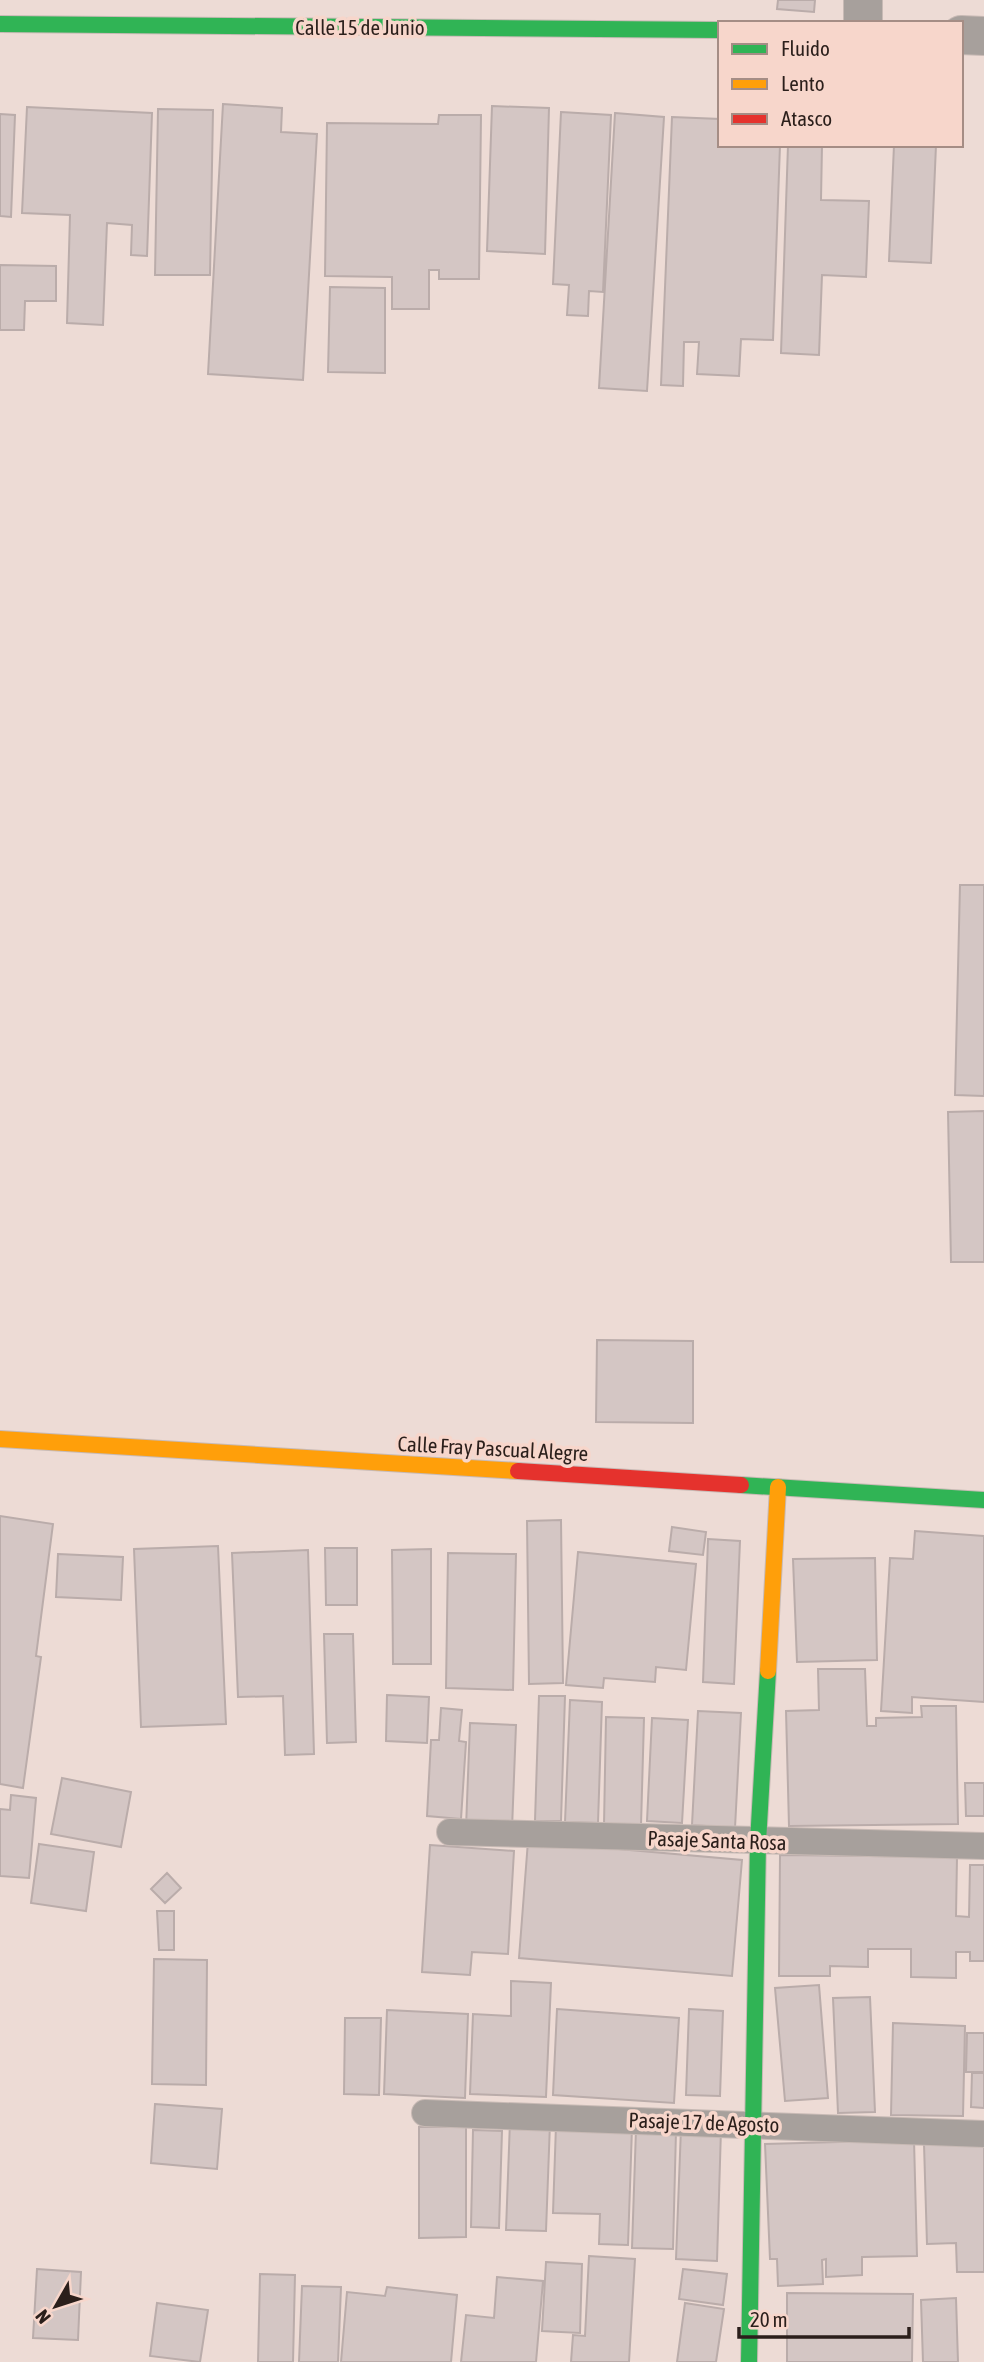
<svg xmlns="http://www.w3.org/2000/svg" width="984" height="2362" viewBox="0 0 984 2362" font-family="'Asap Condensed',sans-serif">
<rect width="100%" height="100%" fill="#eddbd5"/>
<!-- building -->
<path fill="#d4c6c4" stroke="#baacaa" stroke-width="2" d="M778,0H815L814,12L777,9Z
M223,104L282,108L281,132L317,134L303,380L208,374Z
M492,106L549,108L545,254L487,251Z
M27,107L152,113L147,256L131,255L132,225L107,223L103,325L67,323L70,215L22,213Z
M158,109L213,110L210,275H155Z
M561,112L611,115L603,292L589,291L588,316L567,315L569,285L553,284Z
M615,113L664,117L647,391L599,388Z
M0,114L15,115L11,217L0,216Z
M439,115H481L479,279H439V270H429V309H392V277L325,276L327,123L438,124Z
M672,117L720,119V145H780L773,340L741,339L739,376L697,374L699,342H684L683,386L661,385Z
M788,145H822L821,200L869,201L866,277L822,275L819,355L781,353Z
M894,145H936L931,263L889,261Z
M0,265L56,266V301H25L24,330H0Z
M330,287L385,288V373L328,372Z
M960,885H984V1096L955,1095Z
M984,1111V1262H951L948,1112Z
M597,1340L693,1341V1423L596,1422Z
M0,1516L53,1524L36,1656L41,1657L23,1788L0,1784Z
M561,1520L563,1683L529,1684L527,1521Z
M672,1527L706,1532L703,1555L669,1551Z
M915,1531L984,1536V1702L912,1697V1713L881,1711L890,1558L913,1559Z
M708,1539L740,1541L734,1684L703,1682Z
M218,1546L226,1724L141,1727L134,1549Z
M325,1548H357V1605H326Z
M431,1549V1664H393L392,1550Z
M308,1550L314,1754L285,1755L283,1696L238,1697L232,1553Z
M578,1552L696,1564L686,1670L656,1667L655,1682L604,1678L603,1688L566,1685Z
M448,1553L516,1554L513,1690L446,1688Z
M58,1554L123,1557L121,1600L56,1597Z
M875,1558L877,1660L797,1662L793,1559Z
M324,1634H353L356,1742L327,1743Z
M818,1669H865L867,1726H876V1718L922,1717L921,1706H956L958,1824L789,1826L786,1711L819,1710Z
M387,1695L429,1697L427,1743L386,1741Z
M539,1696H565L561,1821H535Z
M570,1700L602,1702L598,1823L565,1822Z
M441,1708L462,1710L459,1741L466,1742L461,1819L427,1816L431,1740H439Z
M698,1711L741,1713L735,1828L692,1825Z
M606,1717L644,1718L641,1826L604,1825Z
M652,1718L688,1720L682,1823L647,1821Z
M470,1723L516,1725L512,1829L466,1828Z
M62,1778L131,1792L121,1847L51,1834Z
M965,1783H984V1816H966Z
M11,1795L36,1798L29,1878L0,1876V1809L10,1810Z
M528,1841L742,1860L732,1976L519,1958Z
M39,1844L94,1852L86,1911L31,1903Z
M430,1845L514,1851L508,1954L472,1952L470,1975L422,1972Z
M780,1855L957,1857L956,1916L969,1917L970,1865H984V1961H970V1952H956V1978L911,1977V1949H868V1967L830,1966V1976H779Z
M167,1873L181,1888L165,1903L151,1889Z
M157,1911H174V1950H159Z
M154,1959L207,1960L206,2085L152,2084Z
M511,1981L551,1983L546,2097L470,2094L473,2014L511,2016Z
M819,1985L828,2098L785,2101L775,1988Z
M870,1997L875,2112L838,2113L833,1998Z
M557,2009L679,2018L674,2103L553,2095Z
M689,2009L723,2011L720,2096L686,2095Z
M387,2010L468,2014L465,2098L384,2094Z
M345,2018H381L379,2095L344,2094Z
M893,2023L965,2026L963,2116L891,2115Z
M967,2033H984V2072H966Z
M972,2073H984V2108L971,2107Z
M155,2104L222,2109L217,2169L151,2163Z
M510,2121L550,2123L546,2231L506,2230Z
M556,2125L632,2128L628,2245L599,2244L600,2214L553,2213Z
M419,2127H466V2237L419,2238Z
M681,2128L721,2129L717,2261L676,2259Z
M636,2129L676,2131L673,2249L632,2248Z
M473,2130L502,2131L499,2228L471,2227Z
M914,2140L917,2256L862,2257V2275L826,2277V2259L822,2260L823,2284L778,2286L777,2259H770L765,2144Z
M984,2143V2272H957L956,2243L927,2244L924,2144Z
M589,2256L635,2259L629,2362H571L573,2335L585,2336Z
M546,2262L582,2264L580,2333L542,2331Z
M37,2269L81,2272L78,2340L33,2338Z
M683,2269L727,2274L723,2305L679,2299Z
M260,2274L295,2275L293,2362H258Z
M497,2277L543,2281L536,2362H461L466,2315L494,2318Z
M302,2286L341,2287L338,2362H299Z
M387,2287L457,2295L451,2362H341L347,2292L385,2296Z
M787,2293L913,2294L912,2362H787Z
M956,2298L958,2362H923L921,2300Z
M157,2303L208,2310L200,2362L150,2356Z
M685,2303L724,2309L716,2362H677Z"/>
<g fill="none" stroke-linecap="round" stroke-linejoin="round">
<defs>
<path id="lane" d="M450,1832L984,1846
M425,2113L984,2134"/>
<path id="street" d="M863,0V23
M961,35L984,36"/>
<path id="fast" d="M0,24L720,30
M741,1485L984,1500
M749,2362L758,1842L768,1671"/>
<path id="slow" d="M0,1439L518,1471
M768,1671L778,1487"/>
<path id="jam" d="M518,1471L741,1485"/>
</defs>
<!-- lane casing -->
<use href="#lane" stroke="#c8bab5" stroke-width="28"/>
<!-- street casing -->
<use href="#street" stroke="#c8bab5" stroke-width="40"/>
<!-- fast casing -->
<use href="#fast" stroke="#c8bab5" stroke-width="18"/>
<!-- slow casing -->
<use href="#slow" stroke="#c8bab5" stroke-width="18"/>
<!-- jam casing -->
<use href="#jam" stroke="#c8bab5" stroke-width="18"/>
<!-- lane -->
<use href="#lane" stroke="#a7a09c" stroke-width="26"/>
<!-- street -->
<use href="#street" stroke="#a7a09c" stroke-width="38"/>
<!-- fast -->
<use href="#fast" stroke="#30b455" stroke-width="16"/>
<!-- slow -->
<use href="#slow" stroke="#ff9f0a" stroke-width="16"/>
<!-- jam -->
<use href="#jam" stroke="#e5322d" stroke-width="16"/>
</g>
<g text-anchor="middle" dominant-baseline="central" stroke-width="7" stroke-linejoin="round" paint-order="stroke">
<!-- street labels -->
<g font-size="21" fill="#2b1f1b" stroke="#f7d6cb">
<text x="360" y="27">Calle 15 de Junio</text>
<text transform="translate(493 1448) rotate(3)">Calle Fray Pascual Alegre</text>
<text transform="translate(717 1840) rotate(2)">Pasaje Santa Rosa</text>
<text transform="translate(704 2122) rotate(2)">Pasaje 17 de Agosto</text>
</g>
</g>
<!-- legend -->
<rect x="718" y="21" width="245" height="126" fill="#f7d6cb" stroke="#a58d85" stroke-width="2"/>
<rect x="732" y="44" width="35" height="10" fill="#30b455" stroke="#a58d85" stroke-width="2"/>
<text x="781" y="56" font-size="21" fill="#2b1f1b">Fluido</text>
<rect x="732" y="79" width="35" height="10" fill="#ff9f0a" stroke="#a58d85" stroke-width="2"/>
<text x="781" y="91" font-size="21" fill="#2b1f1b">Lento</text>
<rect x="732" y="114" width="35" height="10" fill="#e5322d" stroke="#a58d85" stroke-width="2"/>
<text x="781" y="126" font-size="21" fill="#2b1f1b">Atasco</text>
<!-- north arrow -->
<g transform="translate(56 2306) rotate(231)" stroke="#f7d6cb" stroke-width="5" paint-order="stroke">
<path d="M0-5L12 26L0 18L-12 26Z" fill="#2b1f1b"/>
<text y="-10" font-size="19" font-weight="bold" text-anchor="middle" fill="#2b1f1b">N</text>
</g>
<!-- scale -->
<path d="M739 2327v10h170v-10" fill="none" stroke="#2b1f1b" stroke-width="3.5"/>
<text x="750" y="2327" font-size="21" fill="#2b1f1b" stroke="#f7d6cb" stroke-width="5" paint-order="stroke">20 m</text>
</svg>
